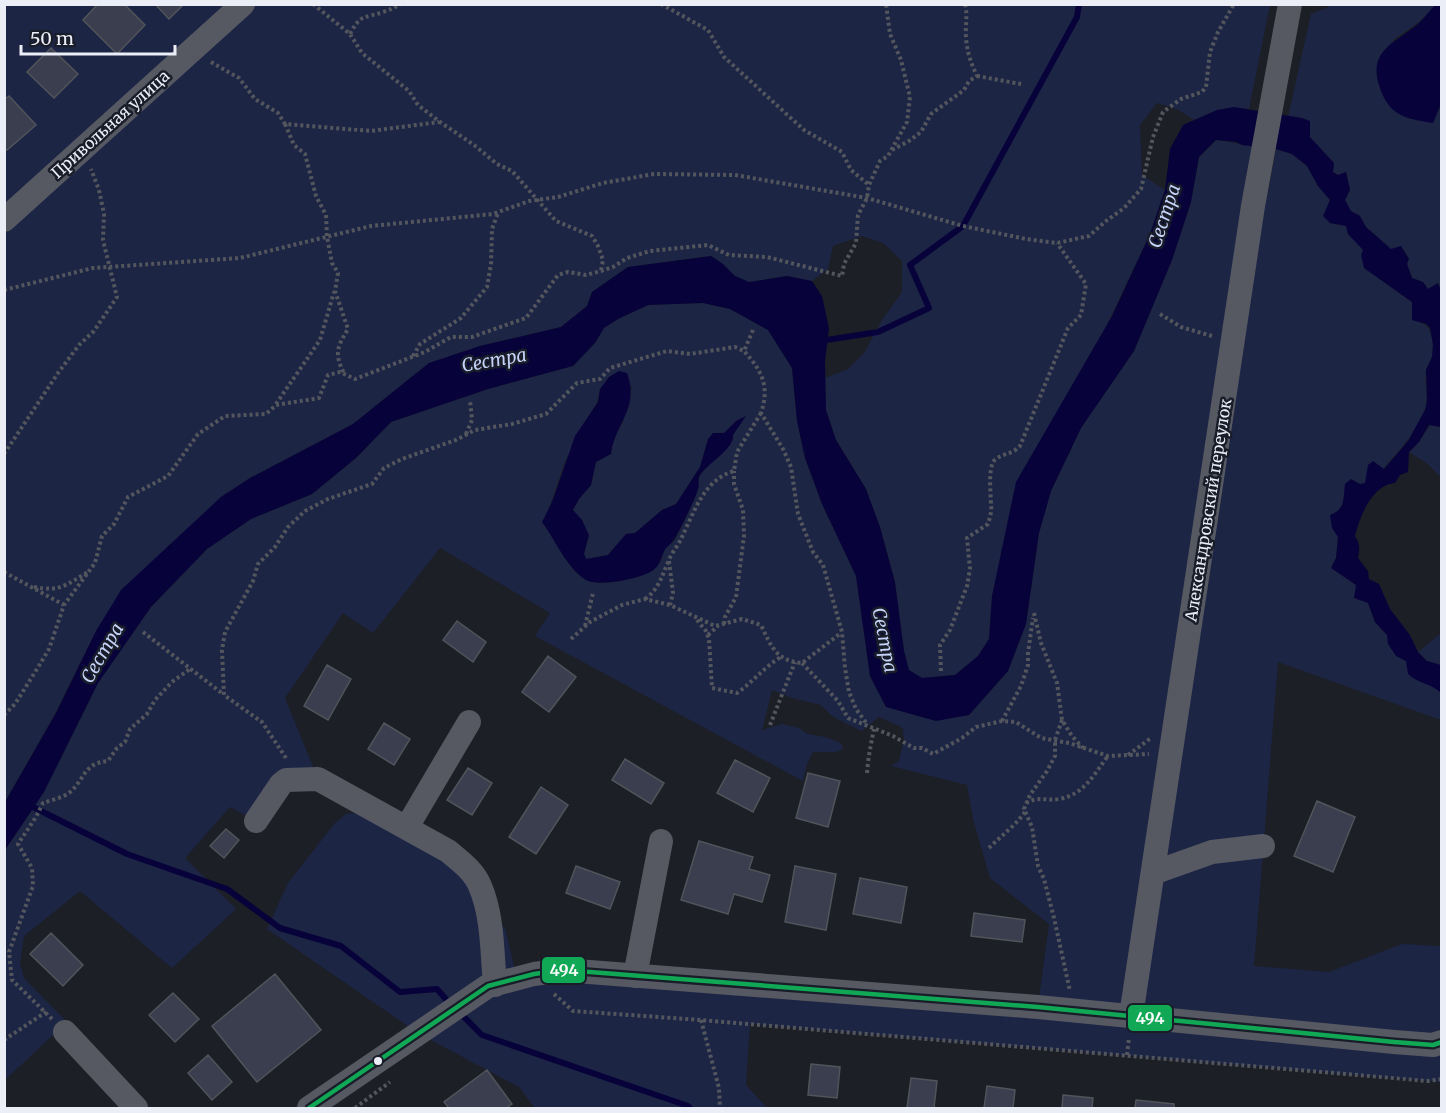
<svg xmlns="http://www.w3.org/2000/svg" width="1446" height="1113" viewBox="0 0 1446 1113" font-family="Merriweather,serif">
<rect width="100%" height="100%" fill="#1c1f26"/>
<!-- green -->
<path fill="#1d2545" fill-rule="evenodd" d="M5,5H1270L1249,109C1226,106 1215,111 1194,120L1177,109L1157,103L1140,125L1142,175L1165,190L1150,234L1004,543L992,596L989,639L978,656L955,675L922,678L909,671L904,651L895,582L880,527L866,489L836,440L826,410L825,378L848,369L864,353L882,320L902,292V261L883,243L862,236L833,246L828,269L812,281L787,276L749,282L735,276L723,264L711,256L628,267L592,292L587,306L561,327L480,346L429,363L353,424L250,478L221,497L96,631L56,712L5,802Z
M1328,5H1436L1419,22L1393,40L1433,123L1441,104V308L1438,283L1428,289L1423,282L1412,278L1407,264L1409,258L1401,246L1391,249L1366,227L1360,216L1351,211L1345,200L1350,190L1346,172L1338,175L1333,172L1334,163L1288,117L1311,14L1328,7Z
M1216,140C1229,141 1240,145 1253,146L1142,1012L1257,208L1266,203L1276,149L1292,154L1307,166L1318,186L1330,200L1326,211L1330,223L1346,226L1348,234L1364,250V268L1412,302L1413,313L1421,323C1433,325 1435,349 1431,359C1430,363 1427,367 1426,371C1424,386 1430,399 1424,413C1414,435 1399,451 1383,469L1379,467L1365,483L1344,493L1345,502L1332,528L1338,537L1336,558L1331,567L1356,585L1368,603L1375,622L1387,635L1396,656L1406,661L1427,684L1435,686L1441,693V720L1278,662L1254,966L1329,972L1402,944L1441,946V1082L750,1024L746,1085L767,1108H535L519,1087L418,1033L267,929L288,883L335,823L346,814L378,811L448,851L487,912L505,928L517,979L1038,1007L1049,924L990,878L973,819L967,785L891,766L899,761L904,741L903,728L879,717L862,731L833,717L821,705L792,698L772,690L762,730L782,724L799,728L808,734L825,737L841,743L843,749L836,752H813L806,767L803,781L535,636L550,613L440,548L373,633L343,613L285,698L318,779L286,780L256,821L230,807L185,858L236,909L172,968L80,891L24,936L20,963L24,978L67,1022L5,1080V850L44,792L98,683L151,607L207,549L251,519L312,494L356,458L391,422L488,389L573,366L595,343L604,328L618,319L648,305L703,303L730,309L768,330L792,368L797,421L805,458L822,504L856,576L870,676L886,707L969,715L1008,671L1026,624L1039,533L1051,491L1081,428L1134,351L1172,260L1191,202L1199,157ZM632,386L623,422L612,441L611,454L596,462L591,485L579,499L573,510L589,535L584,554L586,559L608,555L626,534L635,533L662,510L676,504L700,467L709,439L713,433H724L736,421L744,417L733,435C735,448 706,463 700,476C697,480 699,485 698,489C696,496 679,534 675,540C672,543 667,546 665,549C662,553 663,559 660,562C648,576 603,589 587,580C567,570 555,539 543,522C552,503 557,484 564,465C574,440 597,415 600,389Z
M1430,425L1441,427V478L1428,464L1409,452L1419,442Z
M1441,633V665L1427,661L1418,652Z"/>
<!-- water -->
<path fill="#07033a" d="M1436,4L1441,5V104L1433,123C1408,119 1391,117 1381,91C1365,50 1395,44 1420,22C1425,17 1430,10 1436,4Z
M1234,107L1302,118L1310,121V137L1334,163L1333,172L1338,175L1346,172L1350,190L1345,200L1351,211L1360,216L1366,227L1391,249L1401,246L1409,259L1407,264L1412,278L1423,282L1428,289L1438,283L1440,288L1441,427L1429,425L1419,442L1409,452L1408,472L1400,475L1395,483C1372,485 1360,516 1355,536C1360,543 1360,549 1358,558L1368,571L1369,579L1379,584L1390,609L1410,635L1418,652L1427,661L1441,665V693C1431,683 1418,684 1408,674L1406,661L1396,656L1388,644L1387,635L1375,622L1368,603L1354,598L1356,585L1331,568L1336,558L1338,537L1332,528L1330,515C1346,509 1343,499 1345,484L1351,479L1360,484L1365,483L1368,465L1373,461L1384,469L1408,441L1425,410L1427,400L1426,370L1432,357L1433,345L1430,328L1426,324L1412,320V302L1364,268L1361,255L1363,250L1348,234L1346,226L1330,223L1323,216L1330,200L1318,186L1307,166L1292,154L1276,149L1242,145L1236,142L1216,140L1199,157L1191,202L1172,260L1134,351L1081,428L1051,491L1039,533L1026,624L1008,671L969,715L936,721L886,707L870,676L856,576L822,504L805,458L797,421L792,368L768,330L730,309L703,303L648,305L618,319L604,328L595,343L573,366L488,389L391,422L356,458L312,494L251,519L207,549L151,607L98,683L44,792L5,850V802L56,713L96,631L121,590L221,497L250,478L353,424L429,363L480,346L561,327L587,306L592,292L628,267L711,256L723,264L735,276L749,282L787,276L812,281L822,296L829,328L825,362L826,410L836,440L866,489L880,527L895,582L904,651L909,670L922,678L955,675L978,656L989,639L992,596L1016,482L1112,316L1150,234L1165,190L1170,149L1183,125L1217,110Z
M619,371L627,373C640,408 615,423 611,454L596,462L591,485L579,499L573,510L582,520L589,535L584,554L586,559L608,555L626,534L635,533L662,510L676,504L700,467L708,439L713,433H724L736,421L746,416L733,435C735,448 708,463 700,475C697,480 700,483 698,489C697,495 679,532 675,538C673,542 669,545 666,548C661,555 661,566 652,571C640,579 598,587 586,580C566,567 556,541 542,522L552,502L575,436L598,402L600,389L609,377Z"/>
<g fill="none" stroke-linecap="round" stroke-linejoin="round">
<!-- stream -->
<path stroke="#07033a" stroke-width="6" d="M820,341L878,332L929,308L910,265L963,226L1077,17L1079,4
M27,804L127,854L227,889L280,928L341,946L400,992L437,989L451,1005
M459,1012L482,1035L688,1106L690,1108"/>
</g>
<!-- building -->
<path fill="#3a3e4e" stroke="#51545a" stroke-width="1.5" d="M98,4H124L145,25L117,54L83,20Z
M155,4H184L169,19Z
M51,48L78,74L54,98L27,72Z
M9,96L36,125L7,150L4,148V100Z
M457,621L486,642L473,662L443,640Z
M548,656L576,677L549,712L522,692Z
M327,665L351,679L328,720L304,706Z
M384,723L410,739L394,765L368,749Z
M625,759L664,783L651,804L612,780Z
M735,760L770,778L753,812L717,793Z
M468,768L492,783L472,815L447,800Z
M808,773L840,781L828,827L796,818Z
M541,787L568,805L536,854L509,837Z
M1317,801L1355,817L1333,872L1294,856Z
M226,829L239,840L224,858L210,846Z
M699,841L753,857L749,869L770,875L762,902L734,894L728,914L681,900Z
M576,866L620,882L610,909L566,893Z
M795,866L836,874L826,930L785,922Z
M860,878L907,887L901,923L853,914Z
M974,913L1025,920L1022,942L971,936Z
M51,933L83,965L63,986L30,954Z
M275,974L321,1030L257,1082L212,1026Z
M173,993L199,1019L175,1042L149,1015Z
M208,1055L232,1082L212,1100L188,1073Z
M811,1064L840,1067L837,1098L808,1095Z
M487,1070L512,1104L506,1108H449L444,1102Z
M911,1078L937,1081L934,1108H907Z
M987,1086L1015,1090L1013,1108H984Z
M1063,1095L1093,1098L1092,1108H1062Z
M1136,1100L1174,1104V1108H1135Z"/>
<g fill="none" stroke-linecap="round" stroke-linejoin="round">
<!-- path -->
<path stroke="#53565d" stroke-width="4" stroke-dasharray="3 3" stroke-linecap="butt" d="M313,4L350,34L362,53L409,91L418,105L440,122L474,145L497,164L512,171L556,221L592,236L598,246L603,260L601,271
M661,4L708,30L724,57L804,130L842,152L851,170L869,185
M350,34C361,13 364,19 383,12C390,10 395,7 401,4
M211,62L239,78L255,99L278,113L285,124L371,131L439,122
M977,76L1021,84
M285,124L294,145L305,154L316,196L326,215L327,237L332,263L338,273L335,291L348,329C337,347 334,354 344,373
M892,150L909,141L921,132L931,114L964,90L969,81L977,76C971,63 967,52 966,38C965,27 968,16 965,4
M4,290L93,268L240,258L371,226L493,214L529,201L558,197L603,183L654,174L735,175L867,198L963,226L1026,239L1057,243L1089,236L1106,221L1124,208L1141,189L1153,137L1163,112L1181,99L1202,92L1206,87L1210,52L1218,32L1234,4
M1160,314L1181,327L1212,336
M753,330L744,351C762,371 770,386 761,413L783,449L791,467L798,514L813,552L823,565L842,632L845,668L849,692L856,709L867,724
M413,356L420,344L461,318L487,287L491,264L492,229L498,213
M276,404L320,340L334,292
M466,434L472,420L470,400
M4,454L58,373L79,345L94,331L117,297L103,240L104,214L99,190L91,169
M669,561L673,593L670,605
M4,572L64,605
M34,587C60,592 66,585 88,572
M645,599C660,588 662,575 669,560C672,552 678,546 681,539C694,513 703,480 734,471L737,452L761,413
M1034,613L1041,643L1057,683L1062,720L1072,736L1083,748
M697,620L706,631L709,639L712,688L737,693C753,682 764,667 781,657
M724,624L725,617L736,597L744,536L743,510L734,484V471
M585,626L593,593
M143,632L223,694
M708,635L718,626
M571,639L590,622L622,605L645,599L670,605L715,626L742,619L761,625C771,646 776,661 802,663L841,633
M802,663L838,701L848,718L893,736L914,748H922L933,754L962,738L976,727L1002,721L1016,722L1041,738L1069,743L1108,756L1149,754
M941,671L940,645L950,630L967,586L970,569L967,538L988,524C990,517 992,511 991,505C991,495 987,464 996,459C1005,452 1010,456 1020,446L1068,328L1081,315L1086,284L1057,243
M4,715L15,704L37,669L49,649L64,605L95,563L102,536L114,524L128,497L168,476L198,434L225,416L266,414L276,405L319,398L328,375L340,372L355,379L425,352L451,337H472L526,318L558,275L568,272L586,275L601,271L613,267L627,258L650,251L708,245L729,255L767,257L842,276L844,264L856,243L858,215L867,198L869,185L880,161L888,156L907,122L910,97L901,60L890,34L886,4
M1062,720L1055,740V756L1047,771L1030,795L1024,809L1032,827L1038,866L1044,879L1054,918L1070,991
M1002,721L1021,686L1028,665V653L1033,618
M770,725L795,662
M1128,755L1151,738
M286,758L262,722L224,695L222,650L225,632L253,581L258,564L275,547L288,527L305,511L328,499L372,484L384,468L402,459L456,440L475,430L512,424L546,414L577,383L600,379L610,368L667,351L690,354L735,347L744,351
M867,773C868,758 871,744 874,729
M1026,803C1038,796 1047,801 1059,799C1084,795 1094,774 1108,756
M989,848C1001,836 1015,826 1025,812
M554,994L573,1011L701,1020L1428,1081L1442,1079
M52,1019L12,980L9,952L33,886L32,868L18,844L36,817L43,803C51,800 62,798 69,793C85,780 83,763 108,761L117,748L125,742L130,729L147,714L155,700L172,682L190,669
M701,1020L719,1088L720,1108
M4,1040L46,1012
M1127,1055L1129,1038
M355,1108L390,1082"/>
<!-- minor -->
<path stroke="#565962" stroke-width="24" d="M4,220L243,4
M256,821L281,784L286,780L318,779L448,851C460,861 474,871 480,886C493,916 492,953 495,985
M407,827L469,722
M1153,873L1212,852L1263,846
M635,976L661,841
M1131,1016L1253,206L1290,4
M65,1032L136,1108
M309,1108L488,986L534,974L564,970L1038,1007L1394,1042L1433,1045L1442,1042"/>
<defs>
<path id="bus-1" d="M309,1108L488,986L534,974L564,970L1038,1007L1394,1042L1433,1045L1442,1042"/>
</defs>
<!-- bus-1 casing -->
<use href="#bus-1" stroke="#191d29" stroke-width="9"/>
<!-- bus-1 -->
<use href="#bus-1" stroke="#10a855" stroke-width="4.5"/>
</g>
<!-- markers -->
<circle fill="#ebeef6" stroke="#191d29" stroke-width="2" cx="378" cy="1061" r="5"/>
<g text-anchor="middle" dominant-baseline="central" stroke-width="5" stroke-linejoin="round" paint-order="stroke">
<!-- street labels -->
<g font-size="16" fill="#ebeef6" stroke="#191d29">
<text transform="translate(110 124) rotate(-42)">Привольная улица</text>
<text transform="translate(1208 510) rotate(-81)">Александровский переулок</text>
</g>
<!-- water labels -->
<g font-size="18" font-style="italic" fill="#c6d3f9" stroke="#191d29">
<text transform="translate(1164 216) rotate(-72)">Сестра</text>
<text transform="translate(494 360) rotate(-10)">Сестра</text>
<text transform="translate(885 640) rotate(79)">Сестра</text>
<text transform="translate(102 653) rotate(-60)">Сестра</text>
</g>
</g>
<g stroke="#191d29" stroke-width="2">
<rect x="541" y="956" width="45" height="28" rx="6" fill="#10a855"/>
<rect x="1127" y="1004" width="46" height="28" rx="6" fill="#10a855"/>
</g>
<g font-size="16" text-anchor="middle" font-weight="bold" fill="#fff">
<text x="564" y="976">494</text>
<text x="1150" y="1024">494</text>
</g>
<!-- border -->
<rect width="1446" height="1113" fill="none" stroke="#ebeef6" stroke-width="12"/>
<!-- scale -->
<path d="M21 45v9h154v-9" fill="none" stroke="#ebeef6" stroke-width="3"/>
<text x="30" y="45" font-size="18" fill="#ebeef6" stroke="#191d29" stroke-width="4.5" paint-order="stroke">50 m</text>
</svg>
